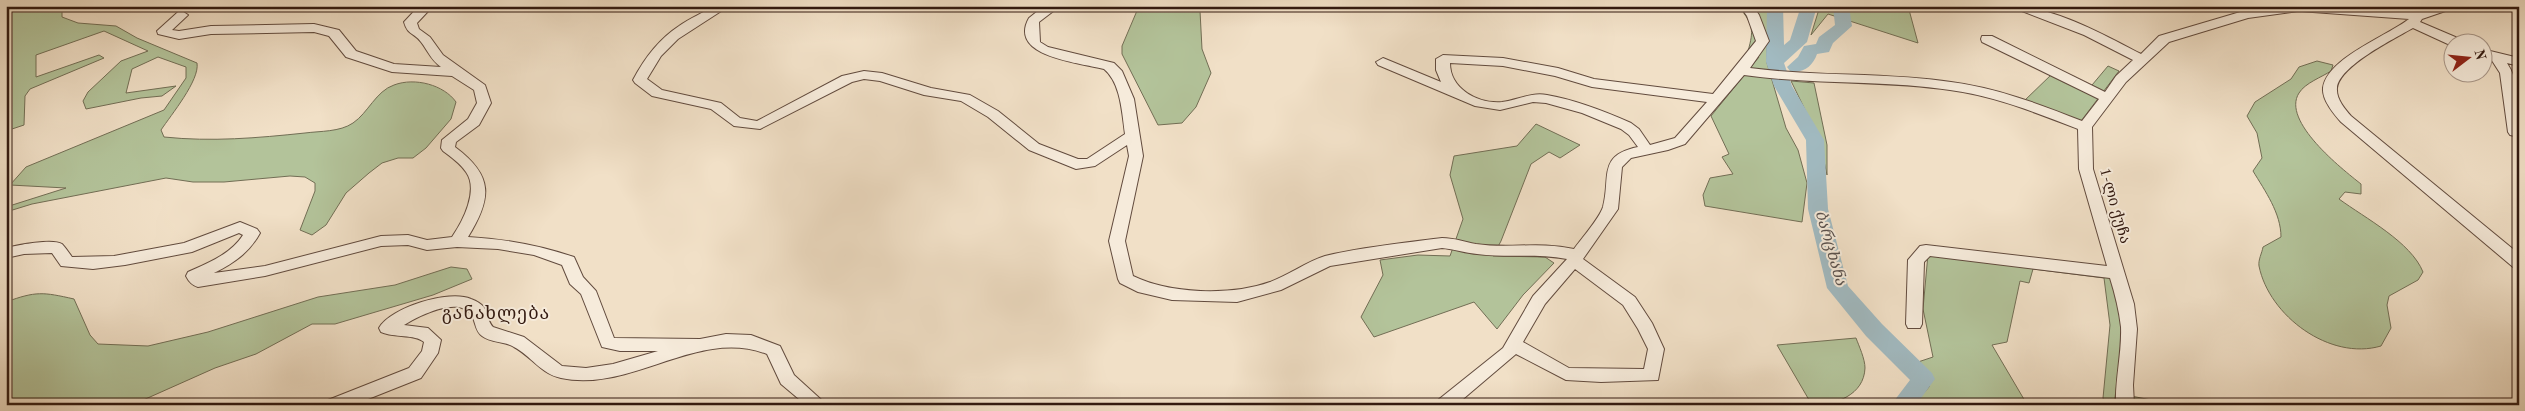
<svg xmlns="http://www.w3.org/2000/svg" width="2525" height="411" viewBox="0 0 2525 411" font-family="'Old Standard TT','Noto Serif Georgian',serif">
<rect width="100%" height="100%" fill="#f1e0c7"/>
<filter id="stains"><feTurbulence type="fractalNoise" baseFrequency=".004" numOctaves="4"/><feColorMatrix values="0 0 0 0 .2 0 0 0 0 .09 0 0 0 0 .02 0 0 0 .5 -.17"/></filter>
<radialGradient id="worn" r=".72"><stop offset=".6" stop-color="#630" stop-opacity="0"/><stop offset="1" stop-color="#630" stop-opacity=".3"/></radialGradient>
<!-- green -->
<path fill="#b3c39a" stroke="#726e55" d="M6,6H66L62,11V17L78,23L116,26L137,38L197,63C200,80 171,115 161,130L164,137C212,142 257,138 305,133C320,131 340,132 353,123C368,113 376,91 394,85C415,77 444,85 456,102L451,119L426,148L413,158H398L382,163L369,173L346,193L326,225L312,235L300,230L315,191V183L305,177L290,176L224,182H193L166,178L32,204L6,212V207L66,188L10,185L26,167L164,110L186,78V67L158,57L132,69L126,93L176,86L162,96L141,98L86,109L83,101L88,92L121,61L148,51L104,31L36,55V77L99,55L104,58L30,89L25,96L24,125L6,131Z
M1139,6H1198L1200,11L1202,49L1211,73L1196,107L1182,123L1158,125L1122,54V46Z
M1742,6H1770L1771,9L1772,28L1767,48V63L1786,128L1798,150L1807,183L1802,222L1705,206L1703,195L1710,178L1733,174L1722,157L1729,154L1711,116L1759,57L1748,51C1754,30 1753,25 1740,8Z
M1820,6H1908L1918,43L1828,14L1811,35Z
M2317,61L2333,65L2331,71C2322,77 2305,83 2299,93C2281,121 2342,169 2361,184V194L2345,192L2339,199C2365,218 2411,242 2423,272L2418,280L2389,296L2387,305L2391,328L2381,346C2330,361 2269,316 2259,266C2258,260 2262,253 2263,247L2281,237C2281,213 2265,191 2253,171L2262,158L2257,133L2247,116L2255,102L2291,79L2299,67Z
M2108,66L2119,71L2081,121L2024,101L2052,74L2087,91Z
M1791,81L1814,83L1827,145V175L1819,138Z
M1536,124L1580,145L1560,158L1549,152L1531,164L1501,241L1493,256L1545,257L1554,263L1523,295L1497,329L1474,302L1374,337L1361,317L1383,275L1380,260L1418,255L1450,256L1463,219L1450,175L1454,156L1517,146Z
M1928,254L2112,276L2124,330L2114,405H2105L2103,398L2110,325L2104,278L2033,269L2029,283L2020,281L2007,342L1992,345L2025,401L2005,405H1913L1929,387L1931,377L1918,362L1933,357L1923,309Z
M451,267L467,269L472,279L433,295L335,324H312L256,354L215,368L132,405H6V302C36,291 43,292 74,299L90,335L98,344L148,346L208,332L318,297L395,285Z
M1856,338C1859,346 1865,359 1865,368C1864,395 1836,405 1812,405L1777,345Z
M2131,396L2177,405H2133Z"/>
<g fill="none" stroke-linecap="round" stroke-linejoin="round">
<!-- river -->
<path fill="#a1bac1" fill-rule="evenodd" d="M1767,6H1783L1784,45L1790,40L1801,6H1817L1807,42L1784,63L1792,86L1824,140L1828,209L1848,286L1882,324L1932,373L1935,379L1916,405H1891L1910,380L1866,336L1827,288L1808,209L1806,140L1774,86L1766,62Z
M1833,6H1849L1852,26L1833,43L1829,52L1817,54C1813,66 1803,74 1790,71L1787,67L1798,57L1804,46L1816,44L1819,37L1835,25Z"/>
<defs>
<path id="minor" d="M419,6H433L417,23L419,29L430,37L443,55L485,85L491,103L479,125L456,142L455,147C494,176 492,198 468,237C505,239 538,245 574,257L583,277L596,291L614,338L700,339L726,334L751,335L780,346L794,375L827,405H806L781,384L767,354C698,327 632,393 561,378C541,374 531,356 514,347C505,341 491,343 482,336C475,331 476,323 472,316C460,294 417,317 404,325L428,328L441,340L438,353L421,378L353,405H325L328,400L409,368L422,351L424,342C415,334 394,338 381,332L379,328C390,308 449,289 471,299C492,307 484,317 493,327L524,337L562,366L586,368L613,364L658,351H620L602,347L581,294L570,284L562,265L534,255L498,249L457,247L427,250L408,245L381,246L265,276L198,287C192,285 189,282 186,276L188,272C208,263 231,254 243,235L239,233L192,252L125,265L93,269L61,266L52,253L24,254L6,258V248C17,245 53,238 62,244C65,247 69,253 72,257L114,256L184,243L240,222L257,229L260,233C249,253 234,263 214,273L265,266L381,236L408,235L427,240L452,237C463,221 479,190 466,172C460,163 451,157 443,151L441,148L442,140L468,119L477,103L474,90L452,76L392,72L346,57L329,36L314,32L211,34L179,39L158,34L157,31L178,12L182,11L188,15L172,30L179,31L211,26L314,24L339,30L356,51L394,64L441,67C431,60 428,51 421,42C414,32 408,36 404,22Z
M714,6H729L678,39L661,56L647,79L662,90L721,103L740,118L757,121L842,76L864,71L882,73L931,88L970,95L998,111L1039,144L1078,159H1087L1125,134C1122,113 1121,83 1104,69C1081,63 1007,57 1029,18L1044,6H1060L1039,22L1040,42L1048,47L1114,63L1122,71L1134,99L1143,156L1125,241L1133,276C1170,294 1231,296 1270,282C1289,275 1306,262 1325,256C1363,247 1403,243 1442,238C1454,238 1465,242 1476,244C1509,249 1539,241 1574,249C1581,239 1599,219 1603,207C1611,178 1597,155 1638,147L1629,135L1621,129L1582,113L1546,103L1533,102L1500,110L1475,106L1378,65L1376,62L1383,58L1441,82L1436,70V59L1443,55L1503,58L1558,68L1594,79L1713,94L1756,41L1747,16L1740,6H1753L1759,15L1769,41L1750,68C1817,77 1885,72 1951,82C1997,88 2039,104 2082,121L2099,99L1982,42L1981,39L1982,36H1992L2105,92L2116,76L2133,60L2084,35L2009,6C2053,6 2102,34 2141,54L2159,36L2247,10L2277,6H2339L2418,12L2439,6H2460L2422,19L2420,22L2460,39L2461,42H2452V45H2450L2413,28C2394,39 2339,66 2337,88C2336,99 2345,109 2351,116L2519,254V268L2513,267L2341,122C2334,114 2322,100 2323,88C2327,58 2387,36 2409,19L2299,11L2248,18L2169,42L2126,82L2092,127L2093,169L2134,304L2137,329L2133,385L2134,405H2116C2115,379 2122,353 2121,327C2119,310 2115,294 2110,278L1930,256L1924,262L1922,324L1920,328H1908L1906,324L1908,260L1920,246L1926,245L2107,266L2079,169L2078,129C2036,113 1996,96 1950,90C1882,80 1813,85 1744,75L1685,144L1668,150L1631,158L1622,167L1618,209L1583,259L1635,297L1652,323L1664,349L1658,380L1601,382L1566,380L1516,354L1456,405H1435L1438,400L1503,348L1533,296L1567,259C1536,253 1507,258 1477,254C1465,253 1454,249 1442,248L1330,266L1281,290L1237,302L1172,300L1138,292L1120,283L1118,279L1109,241L1129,156L1127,145L1095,166L1076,169L1029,150L988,117L961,101L924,95L880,81L864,79L852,82L760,129L734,126L711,109L652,96L635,83L633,80C644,59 659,39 679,26C690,18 703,13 714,6ZM1450,63L1503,66L1555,76L1592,87L1707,102L1675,138L1650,145L1639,129L1631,123C1604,111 1576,100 1547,95C1531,92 1518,100 1502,102C1478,104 1450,89 1450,63ZM1575,269L1623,305L1638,329L1648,349L1644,369L1569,368L1523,342L1545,304Z
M2482,49L2519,58V66L2507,63C2521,84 2519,113 2519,137L2510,135L2508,132L2500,73L2491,59L2482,57Z"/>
</defs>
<!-- minor casing -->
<use href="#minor" stroke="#624b3e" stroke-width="2"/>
<!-- minor -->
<use href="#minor" fill="#f6ebdb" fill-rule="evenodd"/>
</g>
<g text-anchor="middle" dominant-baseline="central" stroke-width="4" stroke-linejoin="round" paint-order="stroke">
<!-- street labels -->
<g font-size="15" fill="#321910" stroke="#f6ebdb">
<text transform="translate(2114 206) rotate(74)">1-ლი ქუჩა</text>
</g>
<!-- water labels -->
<g font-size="16" font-style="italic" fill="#59514e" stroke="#f6ebdb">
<text transform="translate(1830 248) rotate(74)">ბარცხანა</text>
</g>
<!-- quarter labels -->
<g font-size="18" letter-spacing="1" fill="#321910" stroke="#f6ebdb">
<text x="496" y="314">განახლება</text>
</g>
</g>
<!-- margin -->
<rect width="2525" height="411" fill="none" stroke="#f1e0c7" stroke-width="25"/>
<rect x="8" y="8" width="2510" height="396" fill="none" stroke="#321910" stroke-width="2.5"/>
<rect x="12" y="12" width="2500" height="386" fill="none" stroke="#321910"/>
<!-- north arrow -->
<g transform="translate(2468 58) rotate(74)"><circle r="24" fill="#f6ebdb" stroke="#a8978a"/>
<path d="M0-4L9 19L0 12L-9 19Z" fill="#8f2418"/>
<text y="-8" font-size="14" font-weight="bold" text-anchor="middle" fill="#321910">N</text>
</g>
<rect width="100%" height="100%" filter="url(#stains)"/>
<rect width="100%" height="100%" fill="url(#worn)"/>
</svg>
